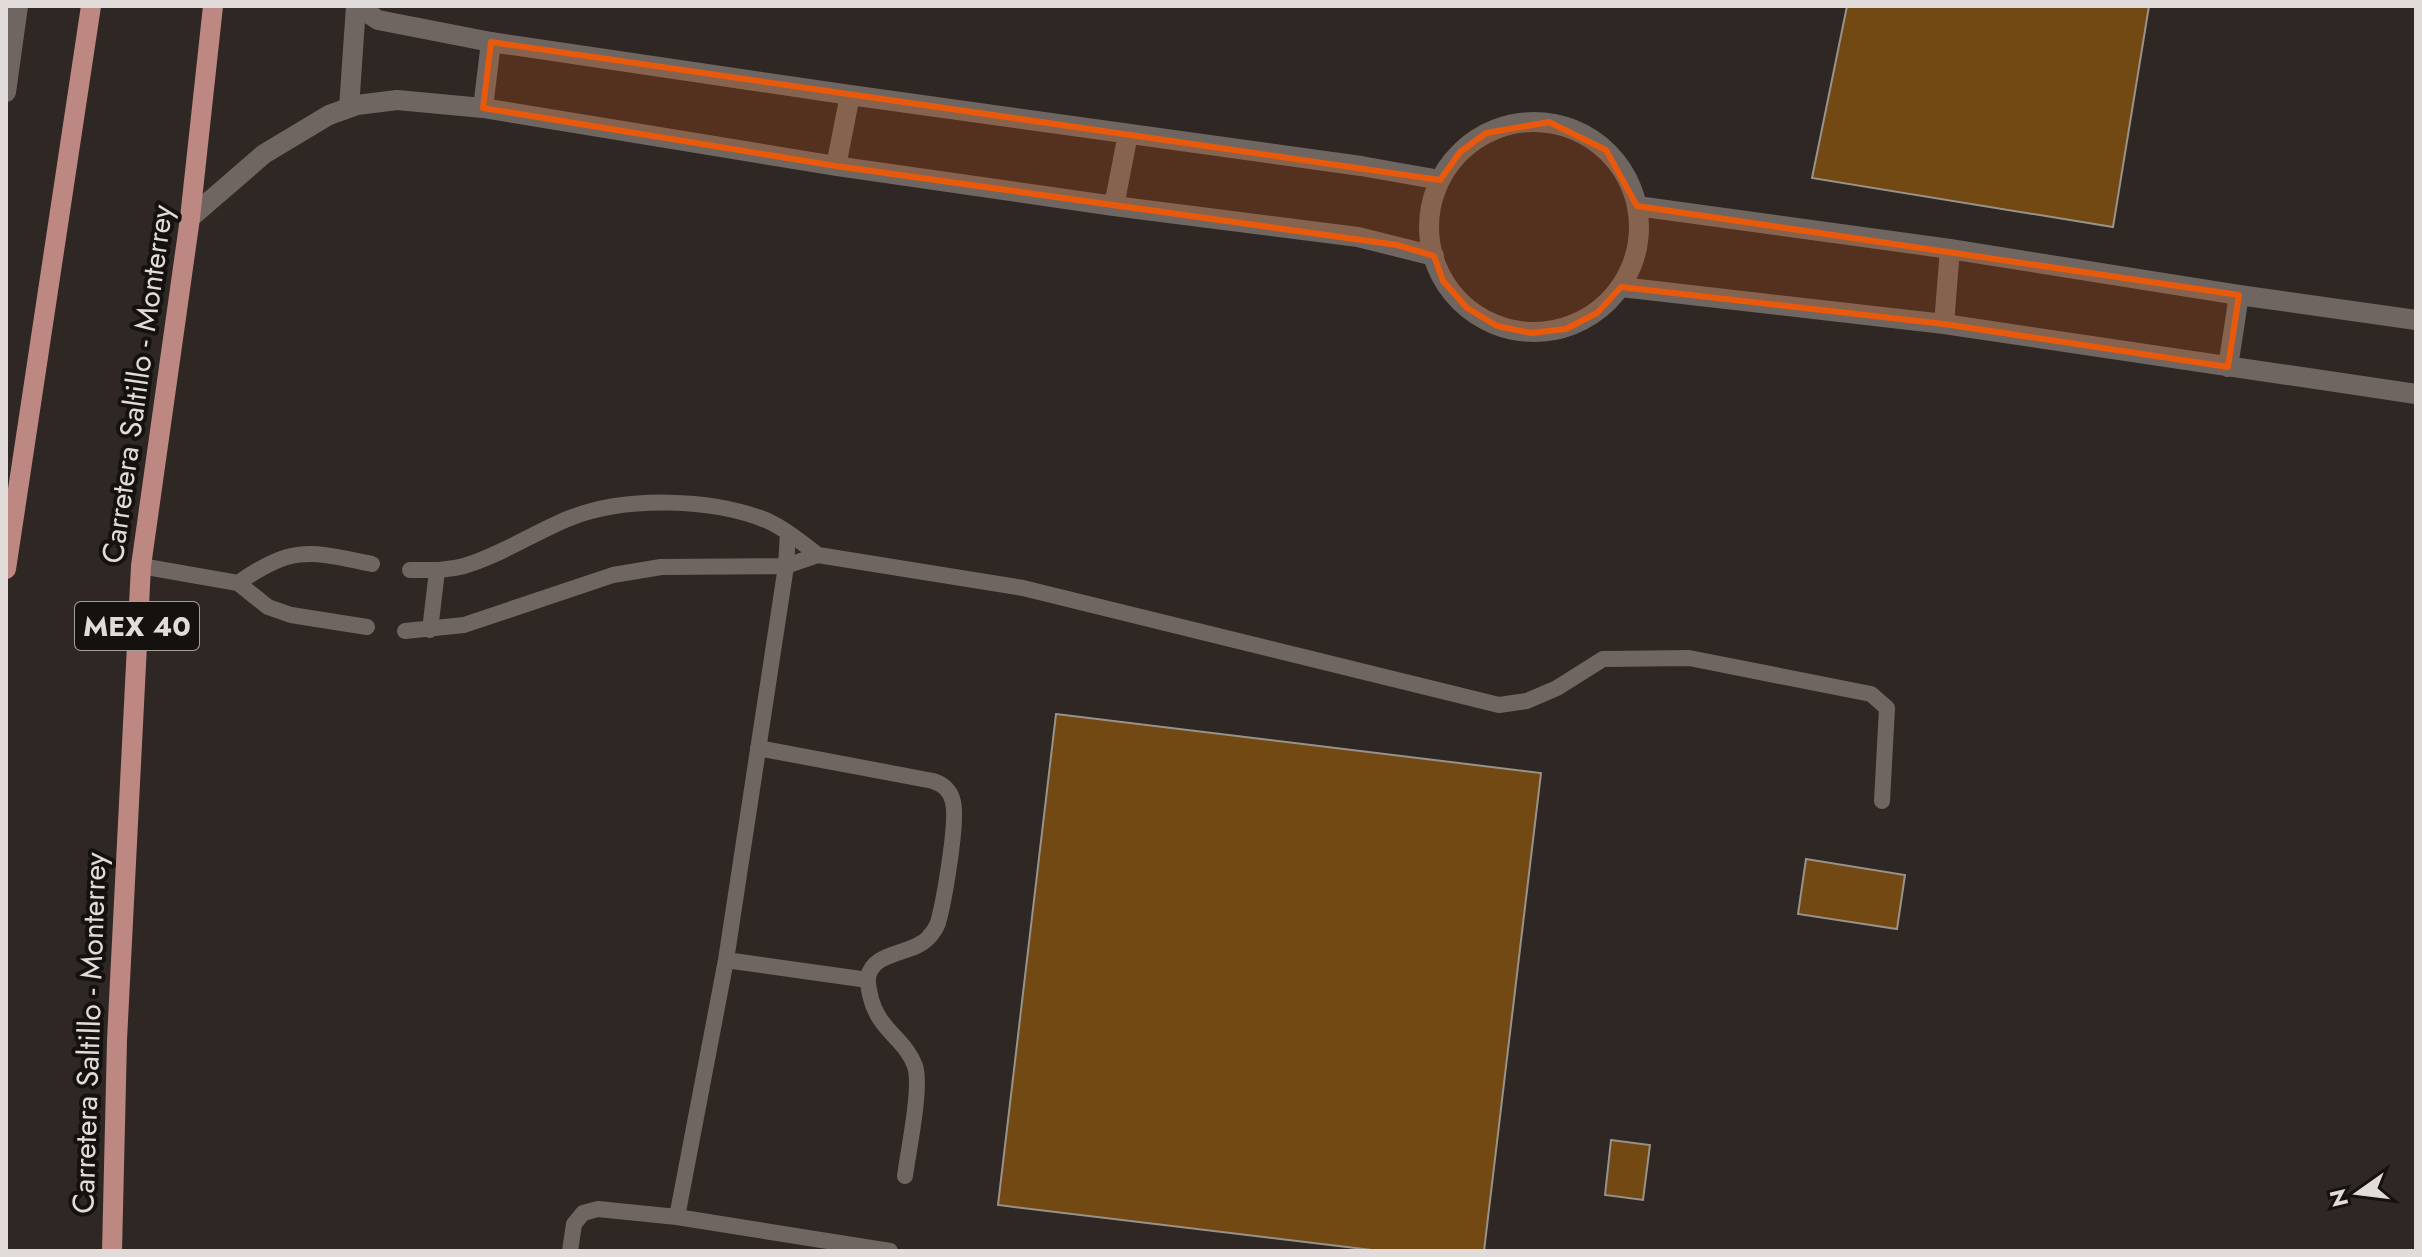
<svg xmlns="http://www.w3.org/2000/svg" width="2422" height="1257" viewBox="0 0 2422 1257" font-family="Jost,sans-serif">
<rect width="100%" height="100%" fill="#2f2723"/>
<!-- building -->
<path fill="#724913" stroke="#99928a" stroke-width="2" d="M1847,6H2149L2113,227L1812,178Z
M1056,714L1541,773L1484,1251H1380L998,1205Z
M1806,859L1905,875L1897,929L1798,914Z
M1611,1140L1650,1145L1643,1200L1605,1195Z"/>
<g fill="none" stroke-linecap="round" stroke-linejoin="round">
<!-- service -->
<path stroke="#6f6661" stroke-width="16" d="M141,566L238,583L268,607L291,615L367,627
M410,570C428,570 446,571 464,566C501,555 535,532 570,518C626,496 712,498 768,521C786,529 802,543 818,555
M238,583C293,545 309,551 372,564
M430,630L437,571
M405,631L464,625L613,575L661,567L786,566L818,555L1023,588L1499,705L1527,701L1557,688L1603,659L1689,658L1871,694L1887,708L1882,801
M758,748L933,781C943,784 951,791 953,802C958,822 944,901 938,923C936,928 932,934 928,938C913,955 874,950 868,977C867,982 869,989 870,995C878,1031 905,1038 915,1066C922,1087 908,1152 905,1176
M726,960L868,980
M677,1217L726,960L786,566L788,533
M570,1251L574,1224L583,1213L598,1209L677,1217L890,1251"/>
<!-- minor -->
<path stroke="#6f6661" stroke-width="20" d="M357,6L378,20L491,42L850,95L1361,166L1440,180
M6,92L18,6
M349,108L356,6
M483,108L491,42
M1429 227a105 105 0 1 1 210 0a105 105 0 1 1-210 0Z
M836,166L850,95
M1114,206L1128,134
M1637,206L1950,249L2239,295L2416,320
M190,218L264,154L329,115L357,105L397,100L483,108L836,166L1114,206L1358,237L1434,256
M1621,287L1944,324L2416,394
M1944,324L1950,249
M2228,367L2239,295"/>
<!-- primary -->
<path stroke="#bd8881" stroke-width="20" d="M6,569L91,6
M112,1251L117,1040L141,566L190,218L213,6"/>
</g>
<!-- marked area -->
<path fill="#e8590c" fill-opacity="0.2" stroke="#e8590c" stroke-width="6" stroke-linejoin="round" d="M491,42L1440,180L1460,152L1486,133L1549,122L1606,150L1637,206L2239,295L2228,367L1944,324L1621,287L1597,313L1566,329L1531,333L1497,326L1467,308L1443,281L1434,256L1397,245L836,166L483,108Z"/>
<g text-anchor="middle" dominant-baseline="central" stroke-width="8" stroke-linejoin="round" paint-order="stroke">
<!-- shield labels -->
<rect fill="#14110f" stroke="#a49f9c" stroke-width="2" x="75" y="602" width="124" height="48" rx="6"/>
<g font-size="28" font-weight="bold" fill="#e1dcd9">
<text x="137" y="626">MEX 40</text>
</g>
<!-- street labels -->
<g font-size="30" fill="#e1dcd9" stroke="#14110f">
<text transform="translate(137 384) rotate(-82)">Carretera Saltillo - Monterrey</text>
<text transform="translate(89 1033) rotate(-88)">Carretera Saltillo - Monterrey</text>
</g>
</g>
<!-- border -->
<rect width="2422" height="1257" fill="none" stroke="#e1dcd9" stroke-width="16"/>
<!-- north arrow -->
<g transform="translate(2358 1193) rotate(256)" stroke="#14110f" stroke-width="6" paint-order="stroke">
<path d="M0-6L14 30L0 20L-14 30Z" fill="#e1dcd9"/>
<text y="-12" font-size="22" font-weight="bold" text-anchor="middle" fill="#e1dcd9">N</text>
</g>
</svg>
